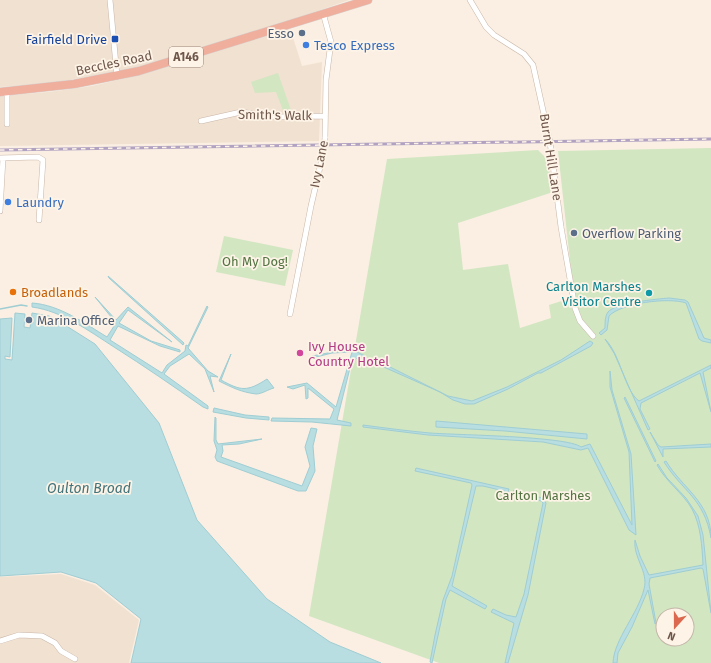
<svg xmlns="http://www.w3.org/2000/svg" width="711" height="663" viewBox="0 0 711 663" font-family="'Fira Sans',sans-serif">
<rect width="100%" height="100%" fill="#faefe2"/>
<!-- residential -->
<path fill="#f1e1d1" d="M0,0H349L260,31L138,68L52,83L0,87Z
M290,28L302,66L322,62L319,141L0,146V96L49,92L92,86L135,76Z
M61,574L95,585L139,620L129,663H0V577Z"/>
<!-- green -->
<path fill="#d2e6c2" fill-rule="evenodd" d="M278,73L292,113H284L276,92L255,93L251,82Z
M711,148V663H439L309,616L387,159L538,150L548,160L553,192L458,223L463,270L508,264L520,328L551,318L549,305L574,297L558,151ZM663,615H687V639H663Z
M224,236L293,250L285,286L216,272Z"/>
<!-- water -->
<path fill="#b8dee2" stroke="#9fcdd3" d="M108,276L184,343L183,345L109,278Z
M95,297L116,320L128,307L172,342L128,310L119,323L151,341L180,350V352L160,346L118,326L110,340L162,373L167,365L185,351L186,345L188,346L207,306L208,307L188,348L208,371L218,377L210,376L214,392L205,369L189,354L170,366L164,374L208,406V409L203,407C173,386 144,366 114,347C89,331 62,311 32,307V303C60,305 84,323 107,337L116,323Z
M669,298L685,300L688,302L704,338L711,340V343L702,341L699,339L686,303C669,297 621,303 609,316L607,330L601,335L599,333L605,328C605,323 605,316 608,312C615,303 657,299 669,298Z
M15,313L25,314L24,327L30,328L32,313L49,316L57,320L95,344L159,423L197,520L267,599L330,642L381,663H131L141,619L96,583L61,572L0,576V319L12,318L10,357L5,356V359L12,360Z
M605,339C621,355 624,390 639,401L711,365V368L703,372L711,412L700,373L641,403L640,409L650,429L648,430L614,353Z
M590,341L593,343L591,346L541,373H538L508,389L474,404H465L453,400L440,392L377,364L369,362L370,360L378,361L448,396L472,401L507,387L561,360Z
M354,348L357,352L365,356V358H357L351,364L337,420L351,423V426L312,422L271,421L272,418L330,419L334,409L308,388V398L306,399L305,385L293,389L287,387L307,383L336,407L352,352L332,353L312,358V356Z
M231,354L221,380C241,391 247,392 267,379L274,388C269,389 262,394 256,394C241,392 233,388 219,381Z
M610,371L612,390L631,454L636,535L629,530L588,448L581,450L543,442L428,435L363,427V425C385,428 408,431 430,433C455,435 567,436 581,447L590,444L632,525L629,452L610,387Z
M625,397L656,461L655,462L624,398Z
M214,408L245,415L269,417V420L246,418L213,412Z
M215,417L216,418V440L218,444L262,439L239,444L222,445L223,451L221,457L302,486L310,466L305,447L311,428L317,429L313,446L315,471L306,491H298L217,461L215,457L217,450L214,441Z
M436,421L587,434V439L505,431L436,427Z
M650,432L658,445L661,447L711,444V447L663,449V457Z
M666,461C682,488 711,502 711,538C704,498 683,492 664,462Z
M658,464L667,478L686,498L698,516L703,535L711,613L703,569L701,568L650,578L649,584L656,623L655,624L648,590L632,627L618,653L617,663H613C614,639 638,614 644,589C649,572 633,558 635,540L640,556L649,575L703,565C702,546 701,526 692,509C683,493 667,483 657,465Z
M416,468L509,489L508,492L483,486H476L452,586L487,606L485,609L450,590L446,599L432,663L430,662L435,635L443,600L452,576L472,485L471,483L415,471Z
M514,490L542,498L546,503L528,595L508,663H505L514,623L491,612L493,609L506,615L516,617L524,594L543,503L541,501L513,493Z"/>
<g fill="none" stroke-linecap="round" stroke-linejoin="round">
<!-- stream -->
<path stroke="#9fcdd3" stroke-width="1.5" d="M0,309L21,305L27,306"/>
<defs>
<path id="minor" d="M110,0L117,76
M470,0L486,27L494,35L524,54L533,65L550,142L561,227L575,308L580,321L593,336
M323,13L331,42L326,80L325,138
M201,121L241,112L277,117L325,116
M7,124V91
M0,158L38,157L43,160L39,220
M0,211L3,158
M290,314L311,206L324,150
M0,641L19,635L42,636L55,643L61,651L75,659"/>
<path id="highway" d="M0,92L74,84L139,71L368,0"/>
</defs>
<!-- minor casing -->
<use href="#minor" stroke="#c9b7aa" stroke-width="6"/>
<!-- highway casing -->
<use href="#highway" stroke="#d7d0cd" stroke-width="9"/>
<!-- minor -->
<use href="#minor" stroke="#fff" stroke-width="5"/>
<!-- highway -->
<use href="#highway" stroke="#f0ae9d" stroke-width="8"/>
<defs>
<path id="rail" d="M0,150L711,139"/>
</defs>
<!-- rail casing -->
<use href="#rail" stroke="#b2a2c2" stroke-width="3"/>
<!-- rail -->
<use href="#rail" stroke="#fdf4e7" stroke-width="1.5" stroke-dasharray="4.5" stroke-linecap="butt"/>
<defs>
<path id="minor-bridge" d="M324,150L325,138"/>
</defs>
<!-- minor-bridge casing -->
<use href="#minor-bridge" stroke="#c9b7aa" stroke-width="6" stroke-linecap="butt"/>
<!-- minor-bridge -->
<use href="#minor-bridge" stroke="#fff" stroke-width="5"/>
</g>
<!-- markers -->
<g fill="#5c6f8a" stroke="#fdf4e7" stroke-width="1.5">
<circle cx="302" cy="33" r="4"/>
<circle cx="574" cy="233" r="4"/>
<circle cx="29" cy="320" r="4"/>
</g>
<rect fill="#1a4fb4" stroke="#fdf4e7" stroke-width="1.5" x="111" y="35" width="8" height="8" rx="2"/>
<g fill="#3f7fe0" stroke="#fdf4e7" stroke-width="1.5">
<circle cx="306" cy="45" r="4"/>
<circle cx="8" cy="202" r="4"/>
</g>
<circle fill="#e8710a" stroke="#fdf4e7" stroke-width="1.5" cx="13" cy="292" r="4"/>
<circle fill="#0f9aa8" stroke="#fdf4e7" stroke-width="1.5" cx="649" cy="293" r="4"/>
<circle fill="#d1479c" stroke="#fdf4e7" stroke-width="1.5" cx="300" cy="353" r="4"/>
<g text-anchor="middle" dominant-baseline="central" stroke-width="3.5" stroke-linejoin="round" paint-order="stroke">
<!-- shield labels -->
<rect fill="#fdf4e7" stroke="#9a857a" stroke-width="1" x="169" y="47" width="34" height="20" rx="3"/>
<g font-size="12" font-weight="bold" fill="#6f564b">
<text x="186" y="57">A146</text>
</g>
<!-- service labels -->
<g font-size="13" fill="#4e5e75" stroke="#fdf4e7" text-anchor="start">
<text x="294" y="33" text-anchor="end">Esso</text>
<text x="582" y="233">Overflow Parking</text>
<text x="37" y="320">Marina Office</text>
</g>
<!-- transit labels -->
<g font-size="13" fill="#164399" stroke="#fdf4e7" text-anchor="end">
<text x="107" y="39">Fairfield Drive</text>
</g>
<!-- shop labels -->
<g font-size="13" fill="#366cbe" stroke="#fdf4e7" text-anchor="start">
<text x="314" y="45">Tesco Express</text>
<text x="16" y="202">Laundry</text>
</g>
<!-- street labels -->
<g font-size="13" fill="#6f564b" stroke="#fdf4e7">
<text transform="translate(114 63) rotate(-12)">Beccles Road</text>
<text transform="translate(275 115) rotate(1)">Smith's Walk</text>
<text transform="translate(551 157) rotate(81)">Burnt Hill Lane</text>
<text transform="translate(319 164) rotate(-79)">Ivy Lane</text>
</g>
<!-- park labels -->
<g font-size="13" fill="#547543" stroke="#fdf4e7">
<text x="255" y="261">Oh My Dog!</text>
<text x="543" y="495">Carlton Marshes</text>
</g>
<!-- culture labels -->
<g font-size="13" fill="#0d838f" stroke="#fdf4e7" text-anchor="end">
<text x="641" y="286">Carlton Marshes<tspan x="641" dy="15">Visitor Centre</tspan></text>
</g>
<!-- food labels -->
<g font-size="13" fill="#c56008" stroke="#fdf4e7" text-anchor="start">
<text x="21" y="292">Broadlands</text>
</g>
<!-- hotel labels -->
<g font-size="13" fill="#b23c85" stroke="#fdf4e7" text-anchor="start">
<text x="308" y="346">Ivy House<tspan x="308" dy="15">Country Hotel</tspan></text>
</g>
<!-- water labels -->
<g font-size="14" font-style="italic" fill="#43747b" stroke="#fdf4e7">
<text x="89" y="488">Oulton Broad</text>
</g>
</g>
<!-- north arrow -->
<g transform="translate(675 627) rotate(201)"><circle r="19" fill="#fdf4e7" stroke="#c4b5a9"/>
<path d="M0-3L7 15L0 10L-7 15Z" fill="#dc684f"/>
<text y="-6" font-size="11" font-weight="bold" text-anchor="middle" fill="#6f564b">N</text>
</g>
</svg>
